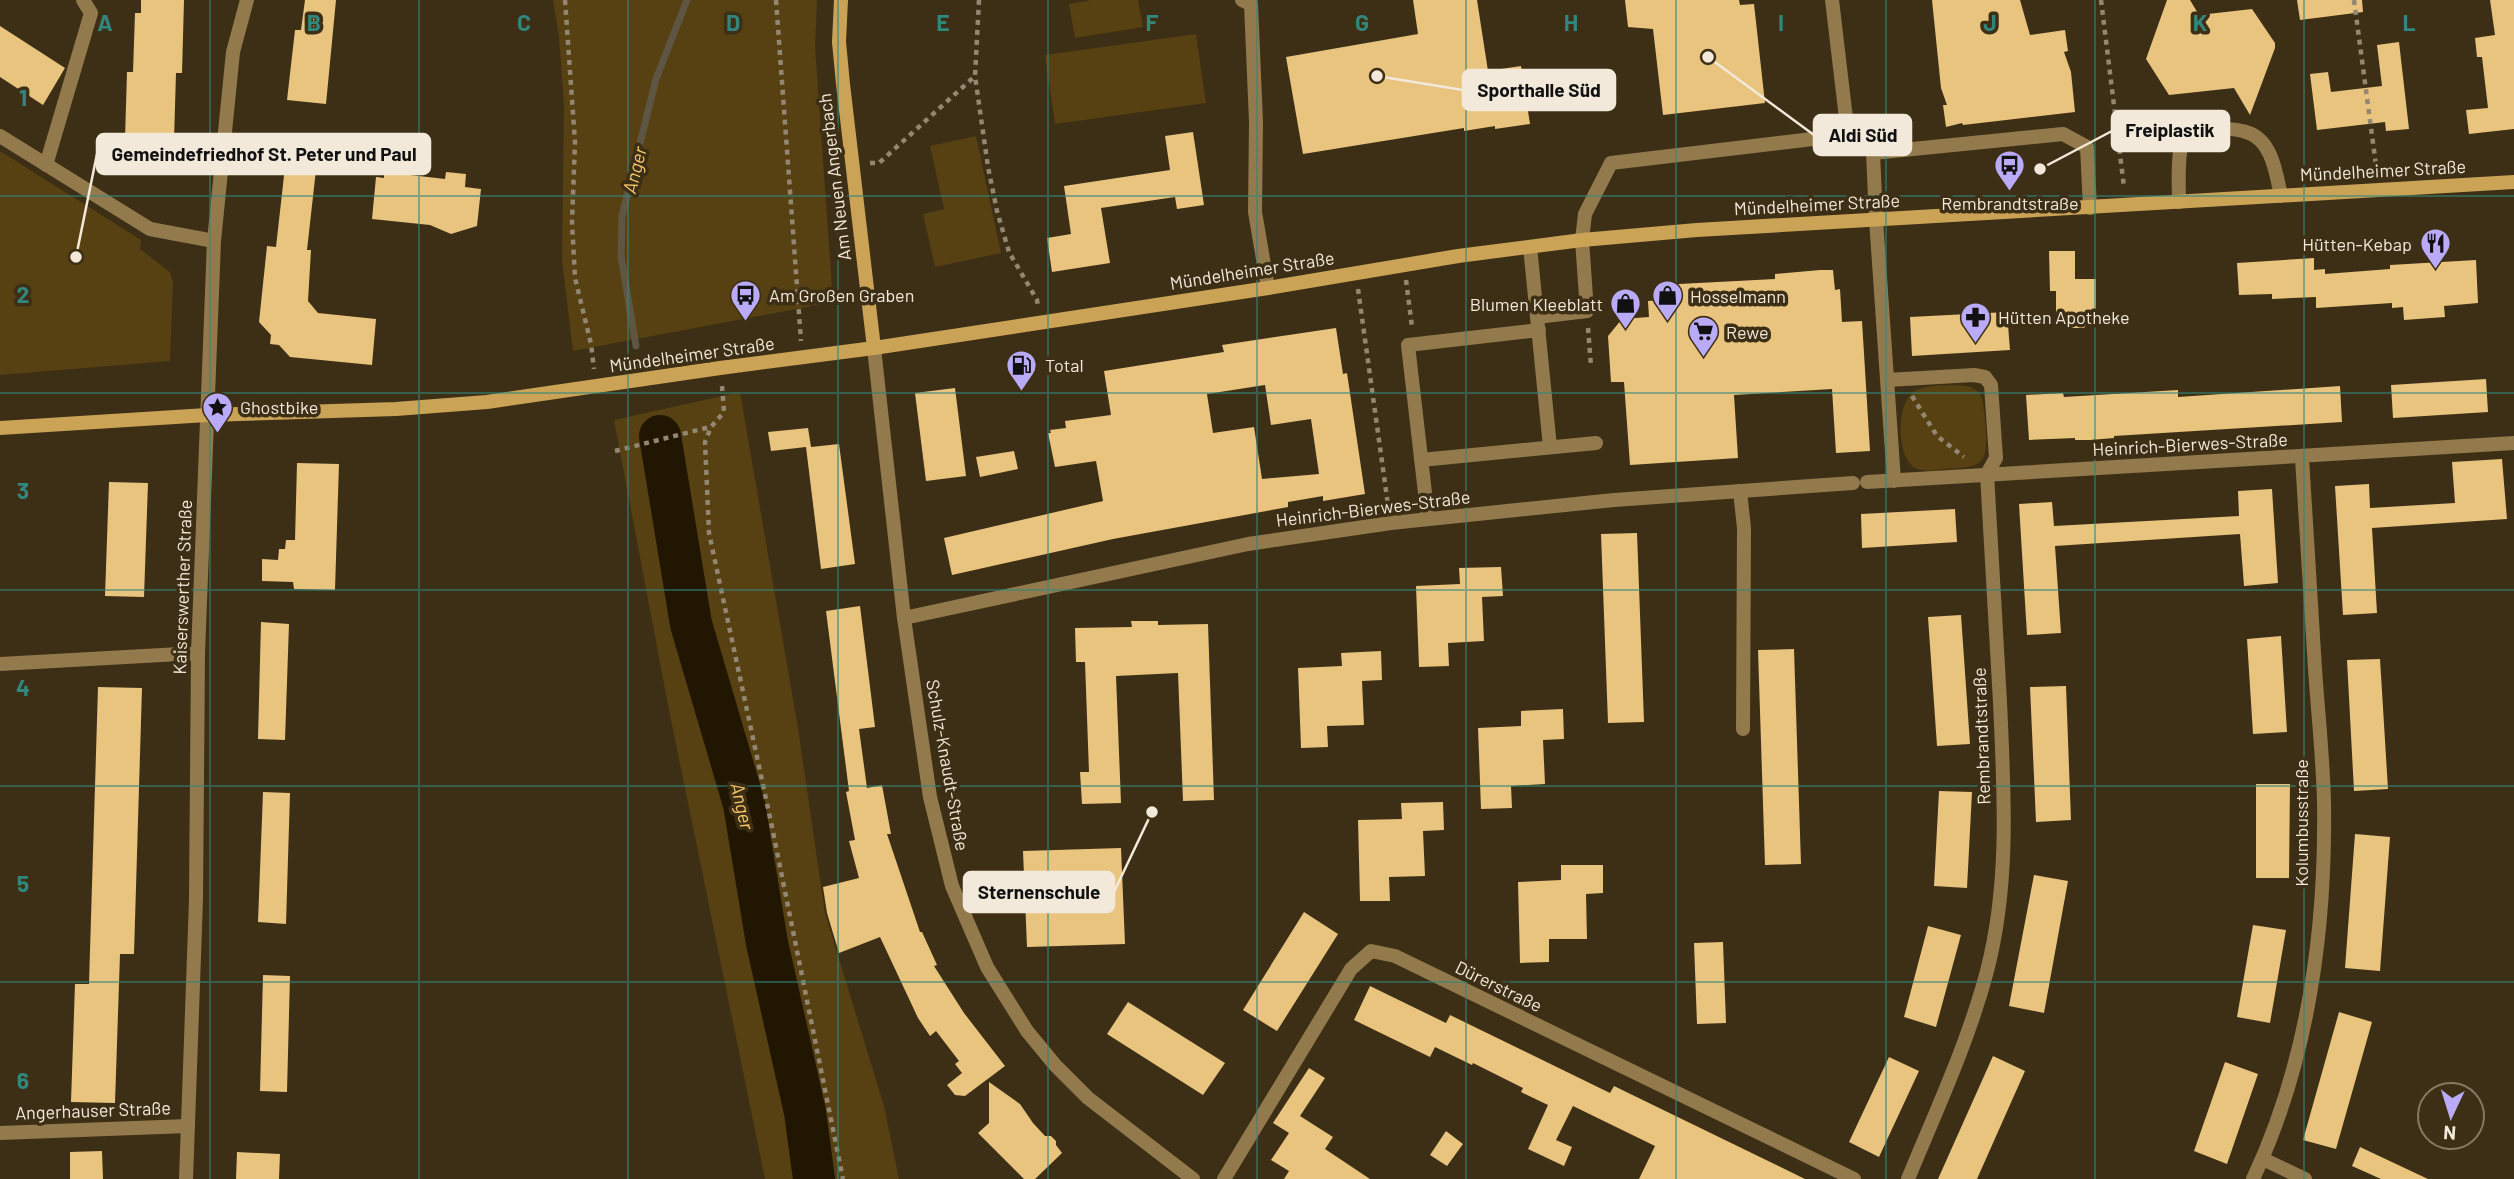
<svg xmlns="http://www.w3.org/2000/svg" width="2514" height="1179" viewBox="0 0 2514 1179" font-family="Barlow,sans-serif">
<rect width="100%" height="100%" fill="#3d2f15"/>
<!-- green -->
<path fill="#574011" d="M553,0H817L815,46L833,302L573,351L562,261L564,106L559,37Z
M1092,0H1138L1143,27L1075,38L1069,4Z
M1196,34L1206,103L1055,124L1045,55Z
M976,136L1001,253L935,267L923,214L944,209L930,146Z
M0,151L141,240L140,249L170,272L173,282L170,361L0,375Z
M1959,385L1971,387L1980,393C1984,405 1985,417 1986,430C1988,467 1980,467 1945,469C1935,470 1923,473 1914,467C1897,457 1896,406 1912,393C1923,384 1945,386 1959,385Z
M740,392L798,728L825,913L884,1106L899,1179H765L668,705L614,420Z"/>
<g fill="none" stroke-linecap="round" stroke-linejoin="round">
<!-- stream -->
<path stroke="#5f5543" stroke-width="7" d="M636,346L621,256L622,216L656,79L687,0"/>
<!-- river -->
<path stroke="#201602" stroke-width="42" d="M660,436L691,624L744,804L767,943L805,1112L814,1179"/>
</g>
<!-- building -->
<path fill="#e8c47f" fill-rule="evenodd" d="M141,0H184L182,73H176L174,140H171L170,160L109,159V138L125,139L127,72H133L135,13H141Z
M305,0H336L326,104L287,100L295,30H301Z
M1413,0H1477L1488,71L1521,66L1530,124L1495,129V126L1464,131V128L1303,154L1286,57L1418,34Z
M1625,0H1739L1740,5L1754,4L1765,103L1663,115L1653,29L1628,27Z
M1932,0H2020L2030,35L2065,30L2068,51L2064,52L2071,72L2075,112L1963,125L1962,123L1946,127L1943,105H1947L1941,88Z
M2167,0H2190L2199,15L2252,9L2275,43V48L2250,115L2234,88L2169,95L2146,59Z
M2297,0H2362L2363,12L2300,20Z
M2490,0H2514V129L2469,134L2466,110L2488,108L2482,57H2477L2475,38L2495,35Z
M0,26L65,68L43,105L0,77Z
M2399,42L2409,129L2386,131L2385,122L2317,130L2310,74L2328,72L2331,92L2382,86L2377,45Z
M1193,132L1204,205L1177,209L1175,197L1101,208L1110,263L1052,272L1047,238L1071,234L1064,186L1170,170L1165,136Z
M288,140L319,143L307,250H311L308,301L318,313L376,319L372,365L290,357L279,345L270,344L271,335L259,322L267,246L276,247Z
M384,172L445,179L446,172L466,174L465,187L481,189L477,226L451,234L430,225L372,219L376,177L384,178Z
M2049,251H2075V279H2096V312L2084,328H2067V316H2056V291H2050Z
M2314,258V270L2325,269V274L2390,269V265L2476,260L2478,303L2444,306L2445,317L2404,320L2403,307L2392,308V303L2316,308V297L2272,299V294L2239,295L2237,263Z
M1820,270H1833L1835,290L1840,289L1842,322L1862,321L1870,451L1836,453L1832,389L1734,395L1738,458L1630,465L1624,382H1611L1608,336L1622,319L1649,317L1648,301L1661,300L1660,285L1775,279V274Z
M2007,312L2010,350L1912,356L1910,317Z
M1336,328L1343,374L1347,373L1365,494L1323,501V496L1288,502V507L1113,539L952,575L944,538L1103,501L1096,461L1055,467L1048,433H1051L1050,430L1066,428L1065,421L1111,415L1104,371L1224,352L1222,345ZM1265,385L1271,425L1311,419L1319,474L1262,479L1254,427L1213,433L1207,394Z
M2486,379L2488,412L2393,418L2391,385Z
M2340,386L2342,422L2114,436V438L2090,440H2075V438L2029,440L2026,395L2063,393L2064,397L2178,390V397Z
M955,388L966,476L926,481L915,393Z
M808,428L811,447L839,444L855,564L821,569L806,447L771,451L768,432Z
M1014,451L1018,469L980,477L976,457Z
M2502,459L2507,519L2372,528L2377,613L2343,615L2335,486L2369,484L2370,508L2455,503L2452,462Z
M297,463L339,464L335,590L294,589L293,582L262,581V559L278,560L279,549H285L286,540H295Z
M109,482L148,483L144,597L105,596Z
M2272,489L2278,583L2244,586L2240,534L2055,546L2061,633L2027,635L2019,504L2052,502L2054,526L2239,516L2238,491Z
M1955,509L1957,542L1862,548L1861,514Z
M1637,533L1644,722L1608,723L1601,534Z
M1501,567L1503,596L1482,597L1484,641L1448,643L1449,666L1419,667L1416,586L1460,584L1459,568Z
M860,606L875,727L859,729L867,788L882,785L891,834H887L920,932H922L937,965L934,966L964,1013L1005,1066L965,1096L955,1095L947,1085L962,1073L955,1064L959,1061L936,1031L930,1036L918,1018L880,937L839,953L827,913L823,887L859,878L849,841L855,840L846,792L849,791L826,611Z
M1961,615L1970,744L1937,746L1928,617Z
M1131,621H1158V625L1208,624L1214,800L1183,801L1178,673L1116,676L1121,803L1082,804L1080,772H1089L1085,662H1076L1075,628L1132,627Z
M261,622L289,624L285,740L258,739Z
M2281,636L2287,732L2253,734L2247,639Z
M1794,649L1801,864L1765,865L1758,650Z
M1381,651L1382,680L1362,681L1364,725L1327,726L1328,747L1301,748L1298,668L1342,666L1341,653Z
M2380,659L2388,789L2354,791L2347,660Z
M2066,686L2071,820L2036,822L2030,687Z
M98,687L142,688L134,954H120L115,1103L71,1102L75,984H89Z
M1563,709L1564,739L1543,740L1545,784L1511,786L1512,808L1481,809L1478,728L1521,726V711Z
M2256,784H2290L2289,878H2256Z
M1939,791L1972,792L1967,888L1934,886Z
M263,792L290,793L286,924L258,922Z
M1443,802L1444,830L1423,831L1425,876L1389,877L1390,901H1360L1358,820L1402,819L1401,803Z
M2355,834L2390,837L2380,971L2345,968Z
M1121,848L1125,944L1027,947L1023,851Z
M1561,865H1603V893L1586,894L1587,939H1549V962L1520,963L1518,882L1561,880Z
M2034,875L2068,881L2044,1013L2009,1006Z
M1304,912L1338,934L1277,1031L1243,1010Z
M2253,925L2286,930L2270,1023L2237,1017Z
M1928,926L1961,935L1936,1027L1904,1017Z
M1723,942L1726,1023L1697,1024L1694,943Z
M263,975L290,976L287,1092L260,1091Z
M1370,986L1446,1023L1450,1015L1610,1093L1614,1086L1805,1179H1639L1655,1146L1573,1106L1556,1140L1572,1147L1564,1166L1528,1149L1548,1105L1521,1092L1523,1088L1473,1063L1472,1065L1435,1047L1430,1057L1354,1020Z
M1128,1002L1225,1063L1203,1095L1107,1034Z
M2339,1012L2372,1022L2336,1149L2303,1140Z
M1993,1056L2025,1071L1977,1179H1938Z
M1889,1057L1919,1071L1879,1157L1849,1142Z
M2225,1062L2258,1074L2227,1164L2194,1151Z
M1309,1068L1325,1078L1300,1116L1333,1137L1325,1149L1370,1179H1284L1289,1171L1271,1160L1289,1133L1273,1123Z
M989,1082L1020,1104L1033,1123L1045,1136H1051L1056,1141V1145L1062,1153L1035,1179H1024L978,1133L989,1123Z
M1446,1131L1463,1144L1447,1166L1430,1155Z
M2360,1147L2428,1179H2381L2352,1166Z
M102,1151L103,1179H70V1152Z
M237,1152L280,1154L279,1179H236Z"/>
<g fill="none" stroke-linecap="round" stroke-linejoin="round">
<!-- path -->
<path stroke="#938773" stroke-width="4.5" stroke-dasharray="5 5" stroke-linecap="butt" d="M565,0L575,142L572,222L575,278L591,344L594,369
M776,0L801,341
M979,0L975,76L988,167L997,211L1009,252L1037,300L1038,307
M2101,0L2124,187
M2354,0L2377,173
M870,163H879L975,76
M1406,280L1412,327
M1358,289L1388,505
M1588,328L1591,366
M722,386L724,412L711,427L705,442L709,533L772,827L843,1179
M1912,396L1937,436L1964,457
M615,451L710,427"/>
<!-- lane -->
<path stroke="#937a4c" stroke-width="14" d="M1242,0L1251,4L1256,122L1255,212L1268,288
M1832,0L1848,135
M1873,153L1876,219
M46,165L91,13L83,0
M2179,202C2179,187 2176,143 2187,132C2194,124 2208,127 2218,128C2227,129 2237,129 2246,132C2272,139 2276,173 2281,196
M1530,247L1550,447
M1537,317L1587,311L1582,240L1585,214L1611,163L1871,132L1873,153L2063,134L2087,147L2090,208
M1421,460L1596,443
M1740,491L1744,528L1743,729
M1428,519L1408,345L1539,330
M0,1133L188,1126"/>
<!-- street -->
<path stroke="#937a4c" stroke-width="14" d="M0,136L150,229L214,241
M1876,219L1894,481
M874,348L904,618L930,797L952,886L987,967L1027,1031L1055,1065L1088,1098L1193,1179
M1887,380L1974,375L1985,377L1991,385L1996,458L1987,474C1991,550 1996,626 2000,702C2004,792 2010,883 1987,971C1968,1043 1936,1111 1908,1179
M1867,482L2514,443
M904,618L1248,544L1391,523L1614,500L1853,483
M0,664L198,653
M2263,1159L2305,1179
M186,1179L196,900L198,653L214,241L233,52L247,0
M1224,1179L1351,969L1371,951L1395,956L1854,1179
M2253,1179C2308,1062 2326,930 2324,802C2323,758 2318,713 2315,669C2311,599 2306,528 2302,458"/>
<!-- secondary -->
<path stroke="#cba356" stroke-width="14" d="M841,0L839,42L843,84L874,348
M0,428L207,415L396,409L487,402L720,368L874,348L1268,288L1458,256L1582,240L1697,230L2514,182"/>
</g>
<!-- grid -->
<path fill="none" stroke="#31877e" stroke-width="2" stroke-opacity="0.55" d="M210,0V1179M419,0V1179M628,0V1179M838,0V1179M1048,0V1179M1257,0V1179M1466,0V1179M1676,0V1179M1886,0V1179M2095,0V1179M2304,0V1179M0,196H2514M0,393H2514M0,590H2514M0,786H2514M0,982H2514"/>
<!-- icons -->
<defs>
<symbol id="bus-pin" viewBox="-11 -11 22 30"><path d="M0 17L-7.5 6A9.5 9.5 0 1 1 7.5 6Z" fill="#b9abf7" stroke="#3d2f15"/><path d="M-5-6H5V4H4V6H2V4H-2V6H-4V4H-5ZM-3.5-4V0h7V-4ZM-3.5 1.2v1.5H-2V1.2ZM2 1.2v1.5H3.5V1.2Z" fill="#111"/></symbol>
<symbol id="restaurant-pin" viewBox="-11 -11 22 30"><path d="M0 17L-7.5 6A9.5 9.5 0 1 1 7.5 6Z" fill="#b9abf7" stroke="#3d2f15"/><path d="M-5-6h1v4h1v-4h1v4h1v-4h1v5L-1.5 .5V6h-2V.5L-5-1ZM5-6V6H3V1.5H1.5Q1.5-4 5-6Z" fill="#111"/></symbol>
<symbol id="shop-pin" viewBox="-11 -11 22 30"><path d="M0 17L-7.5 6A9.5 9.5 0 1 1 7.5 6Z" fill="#b9abf7" stroke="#3d2f15"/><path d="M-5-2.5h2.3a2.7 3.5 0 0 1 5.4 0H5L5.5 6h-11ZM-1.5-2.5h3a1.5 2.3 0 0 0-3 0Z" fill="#111"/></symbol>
<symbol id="pharmacy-pin" viewBox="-11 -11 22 30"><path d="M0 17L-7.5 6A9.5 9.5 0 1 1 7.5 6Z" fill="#b9abf7" stroke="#3d2f15"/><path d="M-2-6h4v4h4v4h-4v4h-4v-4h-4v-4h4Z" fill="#111"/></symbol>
<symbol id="supermarket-pin" viewBox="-11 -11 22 30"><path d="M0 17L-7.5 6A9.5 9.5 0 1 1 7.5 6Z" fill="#b9abf7" stroke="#3d2f15"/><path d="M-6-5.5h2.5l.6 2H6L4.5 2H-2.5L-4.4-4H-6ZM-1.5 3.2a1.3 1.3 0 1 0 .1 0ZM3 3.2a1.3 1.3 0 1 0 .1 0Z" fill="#111"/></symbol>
<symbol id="fuel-pin" viewBox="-11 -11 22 30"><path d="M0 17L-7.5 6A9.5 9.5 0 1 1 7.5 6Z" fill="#b9abf7" stroke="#3d2f15"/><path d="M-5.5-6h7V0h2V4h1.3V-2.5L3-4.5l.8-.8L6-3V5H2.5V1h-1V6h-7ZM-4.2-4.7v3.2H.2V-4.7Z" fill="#111"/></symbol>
<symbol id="sight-pin" viewBox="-11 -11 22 30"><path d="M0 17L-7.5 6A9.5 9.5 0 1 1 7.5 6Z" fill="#b9abf7" stroke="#3d2f15"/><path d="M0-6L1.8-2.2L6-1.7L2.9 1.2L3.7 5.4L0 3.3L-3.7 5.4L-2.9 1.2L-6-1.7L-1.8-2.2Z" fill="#111"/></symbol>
</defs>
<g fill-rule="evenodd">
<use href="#bus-pin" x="1992" y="148" width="35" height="47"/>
<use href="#restaurant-pin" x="2418" y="226" width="35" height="47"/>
<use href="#bus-pin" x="728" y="278" width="35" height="47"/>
<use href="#shop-pin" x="1650" y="278" width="35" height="47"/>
<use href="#shop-pin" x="1608" y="286" width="35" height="47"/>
<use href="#pharmacy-pin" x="1958" y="300" width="35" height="47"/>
<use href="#supermarket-pin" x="1686" y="314" width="35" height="47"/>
<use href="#fuel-pin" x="1004" y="348" width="35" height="47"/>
<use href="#sight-pin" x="200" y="390" width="35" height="47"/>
</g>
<g text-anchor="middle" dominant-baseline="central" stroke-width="7" stroke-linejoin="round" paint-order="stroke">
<!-- street labels -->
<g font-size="18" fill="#f2e9da" stroke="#3d2f15">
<text transform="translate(2383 170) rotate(-3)">Mündelheimer Straße</text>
<text transform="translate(834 177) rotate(-97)">Am Neuen Angerbach</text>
<text transform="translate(1817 204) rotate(-3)">Mündelheimer Straße</text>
<text transform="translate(1252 270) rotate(-9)">Mündelheimer Straße</text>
<text transform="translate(692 354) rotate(-8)">Mündelheimer Straße</text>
<text transform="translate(2190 444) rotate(-3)">Heinrich-Bierwes-Straße</text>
<text transform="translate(1373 508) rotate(-7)">Heinrich-Bierwes-Straße</text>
<text transform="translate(182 587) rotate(-88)">Kaiserswerther Straße</text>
<text transform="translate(1981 736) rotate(-92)">Rembrandtstraße</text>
<text transform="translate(948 765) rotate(80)">Schulz-Knaudt-Straße</text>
<text transform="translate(2301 823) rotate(-90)">Kolumbusstraße</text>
<text transform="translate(1499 986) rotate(26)">Dürerstraße</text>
<text transform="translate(93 1110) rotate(-2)">Angerhauser Straße</text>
</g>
<!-- poi labels -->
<g font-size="18" fill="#f2e9da" stroke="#3d2f15" text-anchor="start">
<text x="2010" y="203" text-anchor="middle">Rembrandtstraße</text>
<text x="2412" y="244" text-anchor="end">Hütten-Kebap</text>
<text x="769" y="295">Am Großen Graben</text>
<text x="1690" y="296">Hosselmann</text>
<text x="1603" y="304" text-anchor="end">Blumen Kleeblatt</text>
<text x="1998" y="317">Hütten Apotheke</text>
<text x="1726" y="332">Rewe</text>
<text x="1045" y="365">Total</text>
<text x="240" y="407">Ghostbike</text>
</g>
<!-- water labels -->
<g font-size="19" font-style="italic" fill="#f8c768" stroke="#3d2f15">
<text transform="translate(634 170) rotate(-76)">Anger</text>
<text transform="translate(743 806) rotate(77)">Anger</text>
</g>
</g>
<g font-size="23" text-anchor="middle" font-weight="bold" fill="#31877e" stroke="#3d2f15" stroke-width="7" stroke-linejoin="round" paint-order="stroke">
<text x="105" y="31">A</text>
<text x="314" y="31">B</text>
<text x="524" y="31">C</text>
<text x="733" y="31">D</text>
<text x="943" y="31">E</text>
<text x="1152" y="31">F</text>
<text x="1362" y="31">G</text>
<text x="1571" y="31">H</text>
<text x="1781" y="31">I</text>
<text x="1990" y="31">J</text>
<text x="2200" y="31">K</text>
<text x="2409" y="31">L</text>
<text x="23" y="106">1</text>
<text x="23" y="303">2</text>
<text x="23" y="499">3</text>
<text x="23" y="696">4</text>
<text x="23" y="892">5</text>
<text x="23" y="1089">6</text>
</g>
<!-- callouts -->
<path fill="none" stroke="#f2e9da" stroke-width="2.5" d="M1377 76L1463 90M2040 169L2112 131M1708 57L1814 135M76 257L97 154M1152 812L1114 892"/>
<g fill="#f2e9da" stroke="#3d2f15" stroke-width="2.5">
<circle cx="1377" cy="76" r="7"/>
<circle cx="2040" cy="169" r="7"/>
<circle cx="1708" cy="57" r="7"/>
<circle cx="76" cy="257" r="7"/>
<circle cx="1152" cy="812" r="7"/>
</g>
<g fill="#f2e9da" stroke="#f2e9da" stroke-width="2.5">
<rect x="1463" y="70" width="152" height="40" rx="7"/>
<rect x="2112" y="111" width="117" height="40" rx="7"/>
<rect x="1814" y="115" width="97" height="40" rx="7"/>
<rect x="97" y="134" width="333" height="40" rx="7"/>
<rect x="964" y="872" width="150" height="40" rx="7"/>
</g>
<g font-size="19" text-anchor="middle" font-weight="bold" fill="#111">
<text x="1539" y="97">Sporthalle Süd</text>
<text x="2170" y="137">Freiplastik</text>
<text x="1863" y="142">Aldi Süd</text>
<text x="264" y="161">Gemeindefriedhof St. Peter und Paul</text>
<text x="1039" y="899">Sternenschule</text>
</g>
<!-- north arrow -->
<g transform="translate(2451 1116) rotate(184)"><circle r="33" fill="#3d2f15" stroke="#857964" stroke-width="2"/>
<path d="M0-5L12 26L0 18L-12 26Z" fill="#b9abf7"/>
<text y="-10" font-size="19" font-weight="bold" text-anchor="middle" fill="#f2e9da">N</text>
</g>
</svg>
